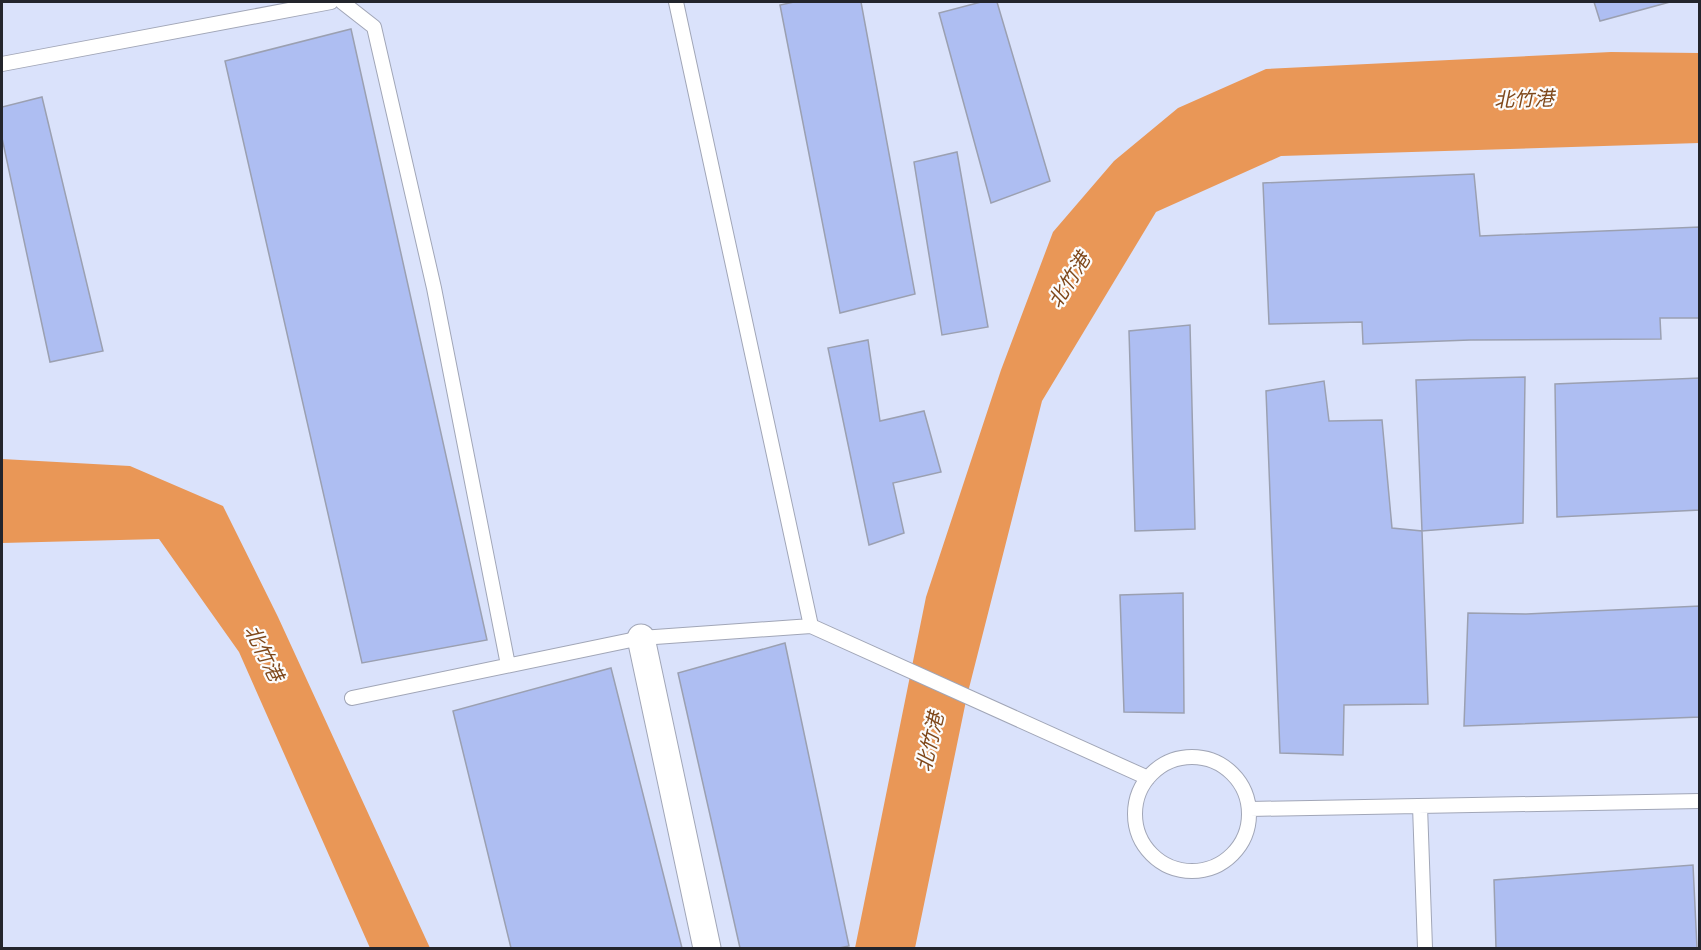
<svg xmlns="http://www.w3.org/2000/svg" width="1701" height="950" viewBox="0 0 1701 950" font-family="'Work Sans','Noto Sans SC',sans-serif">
<rect width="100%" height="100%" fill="#eaeffd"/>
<!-- built -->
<path fill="#dae2fb" d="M2,2H1699V948H2Z"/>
<!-- water -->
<path fill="#e99757" d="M1611,52L1699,53V143L1281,156L1156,212L1042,401L967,696L915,948H855L926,597L1001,370L1053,232L1114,161L1178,108L1266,69Z
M2,459L130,466L223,506L278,617L430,948H370L239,652L159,539L2,543Z"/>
<!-- building -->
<path fill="#aebef2" stroke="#9ba0b1" stroke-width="1.5" d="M794,2H861L915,294L840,313L780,5Z
M981,2H997L1050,181L991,203L939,13Z
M1594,2H1670L1600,21Z
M351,29L487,640L362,663L225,61Z
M42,97L103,351L50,362L2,138V107Z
M957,152L988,327L942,335L914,162Z
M1474,174L1480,236L1700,227V318H1660L1661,339L1470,340L1363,344L1362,322L1269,324L1263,183Z
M1190,325L1195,529L1135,531L1129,331Z
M868,340L880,421L924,411L941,472L893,483L904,533L869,545L828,348Z
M1525,377L1523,523L1422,531L1416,380Z
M1700,378V510L1557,517L1555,384Z
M1324,381L1329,421L1382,420L1392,528L1422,531L1428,704L1344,705L1343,755L1280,753L1266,391Z
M1183,593L1184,713L1124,712L1120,595Z
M1700,606V717L1464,726L1468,613L1526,614Z
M785,643L849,946L839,948H740L678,673Z
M611,668L682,948H511L453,711Z
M1693,865L1697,948H1496L1494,880Z"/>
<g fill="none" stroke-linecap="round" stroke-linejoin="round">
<defs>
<path id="service" d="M342,2L374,27L434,288L508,665
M676,2L811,626
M2,64L331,2
M352,698L641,638L811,626L1148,778
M1135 814a57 57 0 1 1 114 0a57 57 0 1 1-114 0Z
M1420,806L1425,948
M1250,809L1700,801"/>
<path id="minor" d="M641,638L707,948"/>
</defs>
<!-- service casing -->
<use href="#service" stroke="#a1a6b7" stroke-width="16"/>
<!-- minor casing -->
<use href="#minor" stroke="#a1a6b7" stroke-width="29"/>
<!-- service -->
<use href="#service" stroke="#fff" stroke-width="14"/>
<!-- minor -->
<use href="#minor" stroke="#fff" stroke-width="27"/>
</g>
<g text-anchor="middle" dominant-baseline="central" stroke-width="4.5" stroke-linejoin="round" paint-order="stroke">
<!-- water labels -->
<g font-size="20" font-style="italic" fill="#7f481b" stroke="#fcfcfc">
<text transform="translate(1524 99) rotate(-2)">北竹港</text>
<text transform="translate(1069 280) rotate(-58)">北竹港</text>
<text transform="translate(264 653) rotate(63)">北竹港</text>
<text transform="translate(930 742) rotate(-77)">北竹港</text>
</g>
</g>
<!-- border -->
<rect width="1701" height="950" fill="none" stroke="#23252c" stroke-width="6"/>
</svg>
